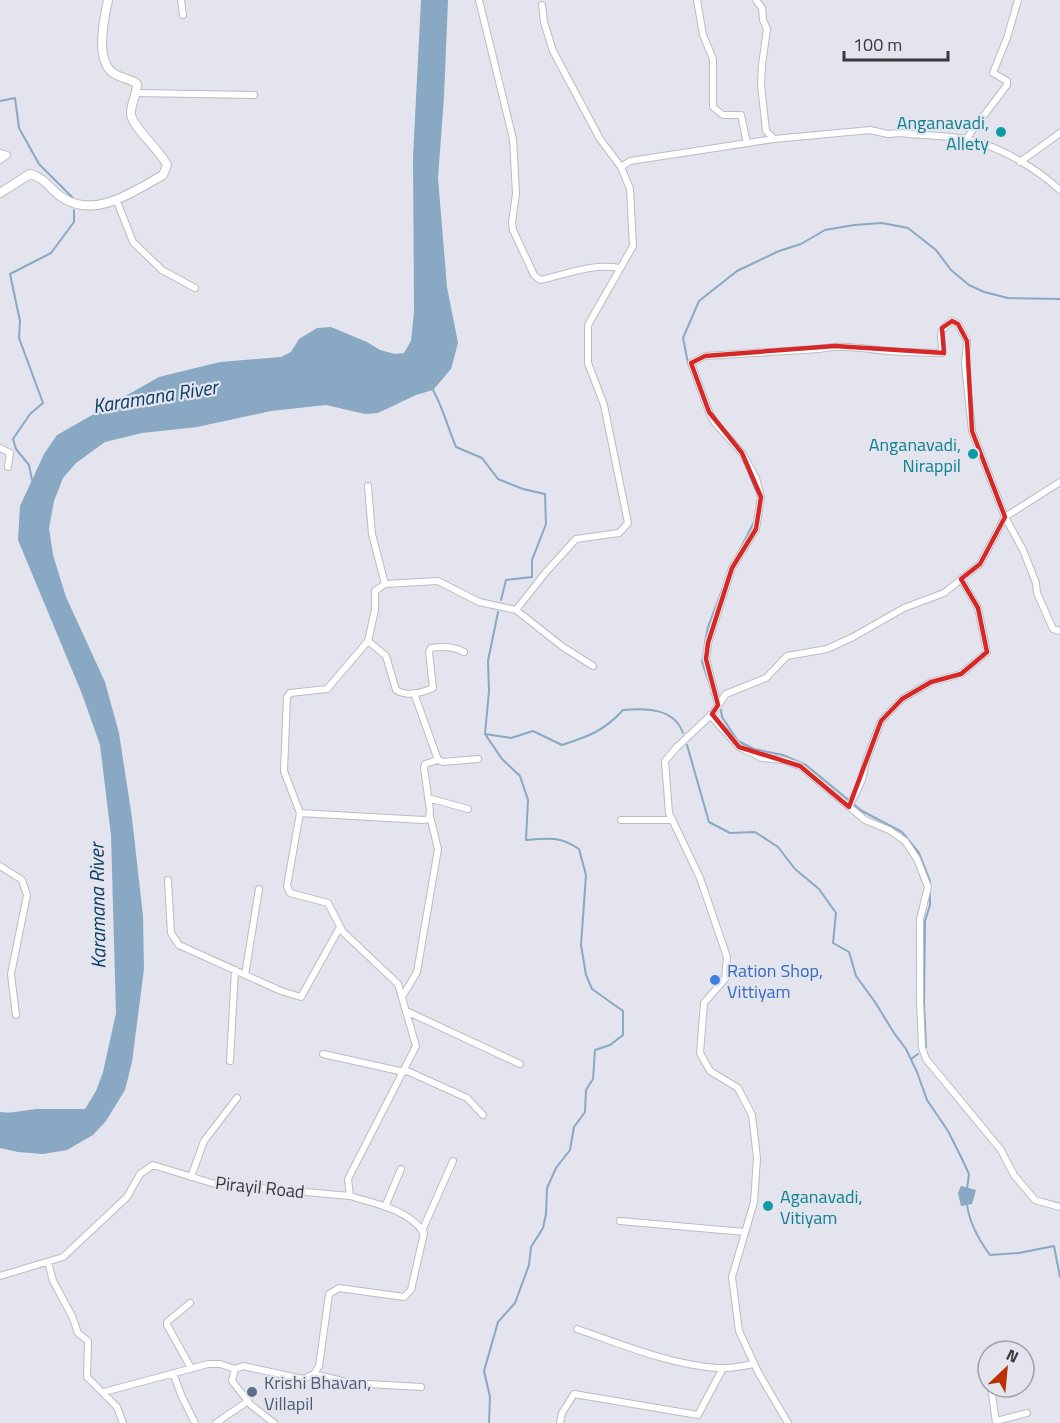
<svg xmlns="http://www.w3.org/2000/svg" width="1060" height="1423" viewBox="0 0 1060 1423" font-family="'Titillium Web',sans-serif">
<rect width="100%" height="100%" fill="#e3e4ed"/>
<!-- water -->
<path fill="#89a8c3" d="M421,0H448L444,97L438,178L447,287L458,343L451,369L433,390L416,395L378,413L365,414L326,405L271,411L197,427L142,433L105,442L76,463L63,478L54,501L49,528L53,555L66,597L105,682L119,733L132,818L143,916L144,969L132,1062L125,1090L106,1121L93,1135L67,1150L43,1154L18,1152L0,1148V1112L71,1118L85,1109L96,1091L103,1072L116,1013L111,835L100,745L82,694L18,540L20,506L44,454L57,435L159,377L220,362L281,357L291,352L299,339L317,328L331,327L367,342L380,350L395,354L404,353L411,341L414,312L413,157Z
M961,1186L976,1190L972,1204L961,1206L958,1193Z"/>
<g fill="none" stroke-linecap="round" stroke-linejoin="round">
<!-- stream -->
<path stroke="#89a8c3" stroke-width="2" d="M0,101L15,98L19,128L39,164L73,198
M688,363L683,338L699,301L737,271L779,251L801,244L825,230L854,225L882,223L908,228L936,250L951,270L969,285L984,292L1008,298L1060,299
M433,390C443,408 448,428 456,447L482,458L498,479L523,489L545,494L546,524L532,560V577L506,580L501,600
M746,466L756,491
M32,480L29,465L16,449L13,439L30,414L43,403L19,338L20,321L10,274L51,253L74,222V210
M737,555L755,520
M498,612L488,661L489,691L485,734L511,738L533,731L562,745C589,736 604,731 623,710C646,708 674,708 683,733
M705,642L708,627L725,582
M704,653L702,662L708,680
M721,710L722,717L738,741L754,749L783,755L806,765L862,811L902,832L919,853L930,881V905L925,921L924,1003L926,1047
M485,734L502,759L520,776L528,800L526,840C548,838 560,836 579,849L586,875L581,945L586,975L592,989L623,1011V1035L610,1045L595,1050L593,1079L586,1090L585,1112L574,1127L570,1150L556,1168L547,1188L546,1214L543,1228L531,1247L529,1265L515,1303L498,1322L484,1371L490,1397L489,1423
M687,745L709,822L730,833L755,832L778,847L795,869L819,889L836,913L833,943L849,952L856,976L875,1002L894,1033L906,1049L917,1072L927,1100L948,1131L962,1159L969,1174L967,1189
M911,1059L918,1054
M967,1204C969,1223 979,1240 990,1255L1019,1253L1054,1246L1060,1277"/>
<!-- river -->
<path stroke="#89a8c3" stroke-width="12" d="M0,1120L37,1115H92"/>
<defs>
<path id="minor" d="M181,0L183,15
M479,0L513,139L516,194L512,222L513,230L534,275L540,280C568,274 591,263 620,268
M697,0L703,35L713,59V107L723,115H741L747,143
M756,0L762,8L763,20L767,29L762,65L761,85L766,131L774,139L870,130L888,134L900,133C923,136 949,135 970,140C1001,147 1037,169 1060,190
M542,5L544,22L553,51L600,139L621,167
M137,93L254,95
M966,139L1007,85V81L993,73L1007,38L1018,0
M0,153L7,155L0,160
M1020,162L1060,133
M116,199L133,242L162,270L195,288
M0,448L10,453L8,467
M368,486L372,534L385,584
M516,610L563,647L593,666
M368,641L386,656L396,690C408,697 421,693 433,688L429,652L431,648C443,646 453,646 464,652
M414,693L438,760L443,762L478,759
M718,705L706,659L708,643L732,568L756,529L761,497L756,478L742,453L715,423L709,412L691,363L705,356L819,349C844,344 865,349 890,351C907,353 925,352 942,353C943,336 935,333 952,321L958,324L967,341L965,364L972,431L1005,517L1023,550L1036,583L1037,593L1053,629L1060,631
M710,715L739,747L762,758L783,760L800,766L865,820L889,830L905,841L917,859L928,887L920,919V1001L922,1048L926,1059L1001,1150L1014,1175L1035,1200L1060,1207
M428,798L468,809
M849,807L862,780L866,761L881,721L902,699L931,682L961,674L987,652L978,608L961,579
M300,813L423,820L429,819L430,810L424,768L425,764L438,760
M621,820H672
M0,866L22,880L27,895L11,974L16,1015
M168,880L171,933L179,945L281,991L301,997L340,927
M245,975L259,889
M402,997L417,972L438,849L430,816
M406,1011L520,1064
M323,1054L404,1072
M230,1061L235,970
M405,1070L467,1098L483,1115
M191,1177L204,1141L237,1098
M385,1207L401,1169
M620,1221L745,1232
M422,1231L453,1161
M48,1262L53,1281L72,1316L78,1333L88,1341L87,1377L117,1407L123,1423
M0,1276L63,1257L127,1197L140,1174L153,1165L215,1184L350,1196
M190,1303L167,1322V1325L191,1368
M577,1329C621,1344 670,1365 717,1368C730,1369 742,1366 754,1364
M173,1373L182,1397L195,1423
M314,1374L350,1383L421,1387
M991,1387L996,1423
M104,1392L208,1364H220L235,1369
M996,1421L1027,1413
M216,1423L248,1401
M274,1423L251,1405L232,1381L235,1369L243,1366L303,1379L314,1374L319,1366L329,1294L339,1288L404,1297L411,1290L424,1233C408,1209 376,1204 350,1196L348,1179L416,1046L398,984L343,932L328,903L290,893L287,886L300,813L284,771L287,697L290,693L327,689L368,641L375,610V591L385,584L438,581L479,602L516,610L546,572L576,539L619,533L628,523L604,405L588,363V325L633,246L630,189L621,167L630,161L774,139
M560,1423L562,1413L574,1394L698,1415L723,1368
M788,1423L758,1372L739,1331L732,1277L754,1202L757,1158L752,1115L738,1088L710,1071L700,1053L704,1003L725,979L727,957L700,878L669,813L665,761L677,747L712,714L726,694L766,678L787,656L827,649L853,637L904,608L944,593L980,564L1005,517L1060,482"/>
<path id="tertiary" d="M0,193L30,174C46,178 50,190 63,198C96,219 134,191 163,175L167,165C160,150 130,125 131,113C131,103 137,94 137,84C130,78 122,79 115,74C94,62 104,19 108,0"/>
</defs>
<!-- minor casing -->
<use href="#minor" stroke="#bbbbc4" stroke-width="8"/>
<!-- tertiary casing -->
<use href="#tertiary" stroke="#bbbbc4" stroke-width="10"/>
<!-- minor -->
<use href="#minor" stroke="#fff" stroke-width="6"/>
<!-- tertiary -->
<use href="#tertiary" stroke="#fff" stroke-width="8"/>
</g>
<!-- marked area -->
<path fill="none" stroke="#d62828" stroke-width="4.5" stroke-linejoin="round" d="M952,321L958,324L967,341L972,431L1005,517L980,564L961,579L978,608L987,652L961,674L931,682L902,699L881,721L849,807L800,766L739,747L712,714L718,705L706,659L708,643L732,568L756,529L761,497L742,453L709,412L691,363L705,356L835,346L944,353L942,328Z"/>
<!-- markers -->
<g fill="#0f9aa8" stroke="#e3e4ed" stroke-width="2">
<circle cx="1001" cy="132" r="6"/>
<circle cx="973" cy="454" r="6"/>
<circle cx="768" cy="1206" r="6"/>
</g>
<circle fill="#3f7fe0" stroke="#e3e4ed" stroke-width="2" cx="715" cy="980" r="6"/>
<circle fill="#5c6f8a" stroke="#e3e4ed" stroke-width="2" cx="252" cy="1392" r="6"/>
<g text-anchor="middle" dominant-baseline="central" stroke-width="4.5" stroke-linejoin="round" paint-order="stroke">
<!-- culture labels -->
<g font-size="18" fill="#0d838f" stroke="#e3e4ed" text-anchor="end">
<text x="989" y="122">Anganavadi,<tspan x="989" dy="21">Allety</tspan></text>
<text x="961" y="444">Anganavadi,<tspan x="961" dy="21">Nirappil</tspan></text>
<text x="780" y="1196" text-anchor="start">Aganavadi,<tspan x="780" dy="21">Vitiyam</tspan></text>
</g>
<!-- shop labels -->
<g font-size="18" fill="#366cbe" stroke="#e3e4ed" text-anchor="start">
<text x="727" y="970">Ration Shop,<tspan x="727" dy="21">Vittiyam</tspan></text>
</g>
<!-- street labels -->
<g font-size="18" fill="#39393c" stroke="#e3e4ed">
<text transform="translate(260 1187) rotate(6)">Pirayil Road</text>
</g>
<!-- service labels -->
<g font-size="18" fill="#4e5e75" stroke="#e3e4ed" text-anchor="start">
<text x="264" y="1382">Krishi Bhavan,<tspan x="264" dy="21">Villapil</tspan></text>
</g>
<!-- water labels -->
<g font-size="20" font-style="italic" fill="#093e62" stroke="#e3e4ed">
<text transform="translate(155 396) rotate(-9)">Karamana River</text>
<text transform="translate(97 906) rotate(-91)">Karamana River</text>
</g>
</g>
<!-- north arrow -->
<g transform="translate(1006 1369) rotate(26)"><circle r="28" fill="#e3e4ed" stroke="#9fa0a6" stroke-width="1.5"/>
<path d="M0-4.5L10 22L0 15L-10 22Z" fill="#bb3200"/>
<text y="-9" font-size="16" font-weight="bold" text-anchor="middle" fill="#39393c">N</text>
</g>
<!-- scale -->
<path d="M844 51v9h104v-9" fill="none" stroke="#39393c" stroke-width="3"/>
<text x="853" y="51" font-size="18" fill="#39393c" stroke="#e3e4ed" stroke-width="4.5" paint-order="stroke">100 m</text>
</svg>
